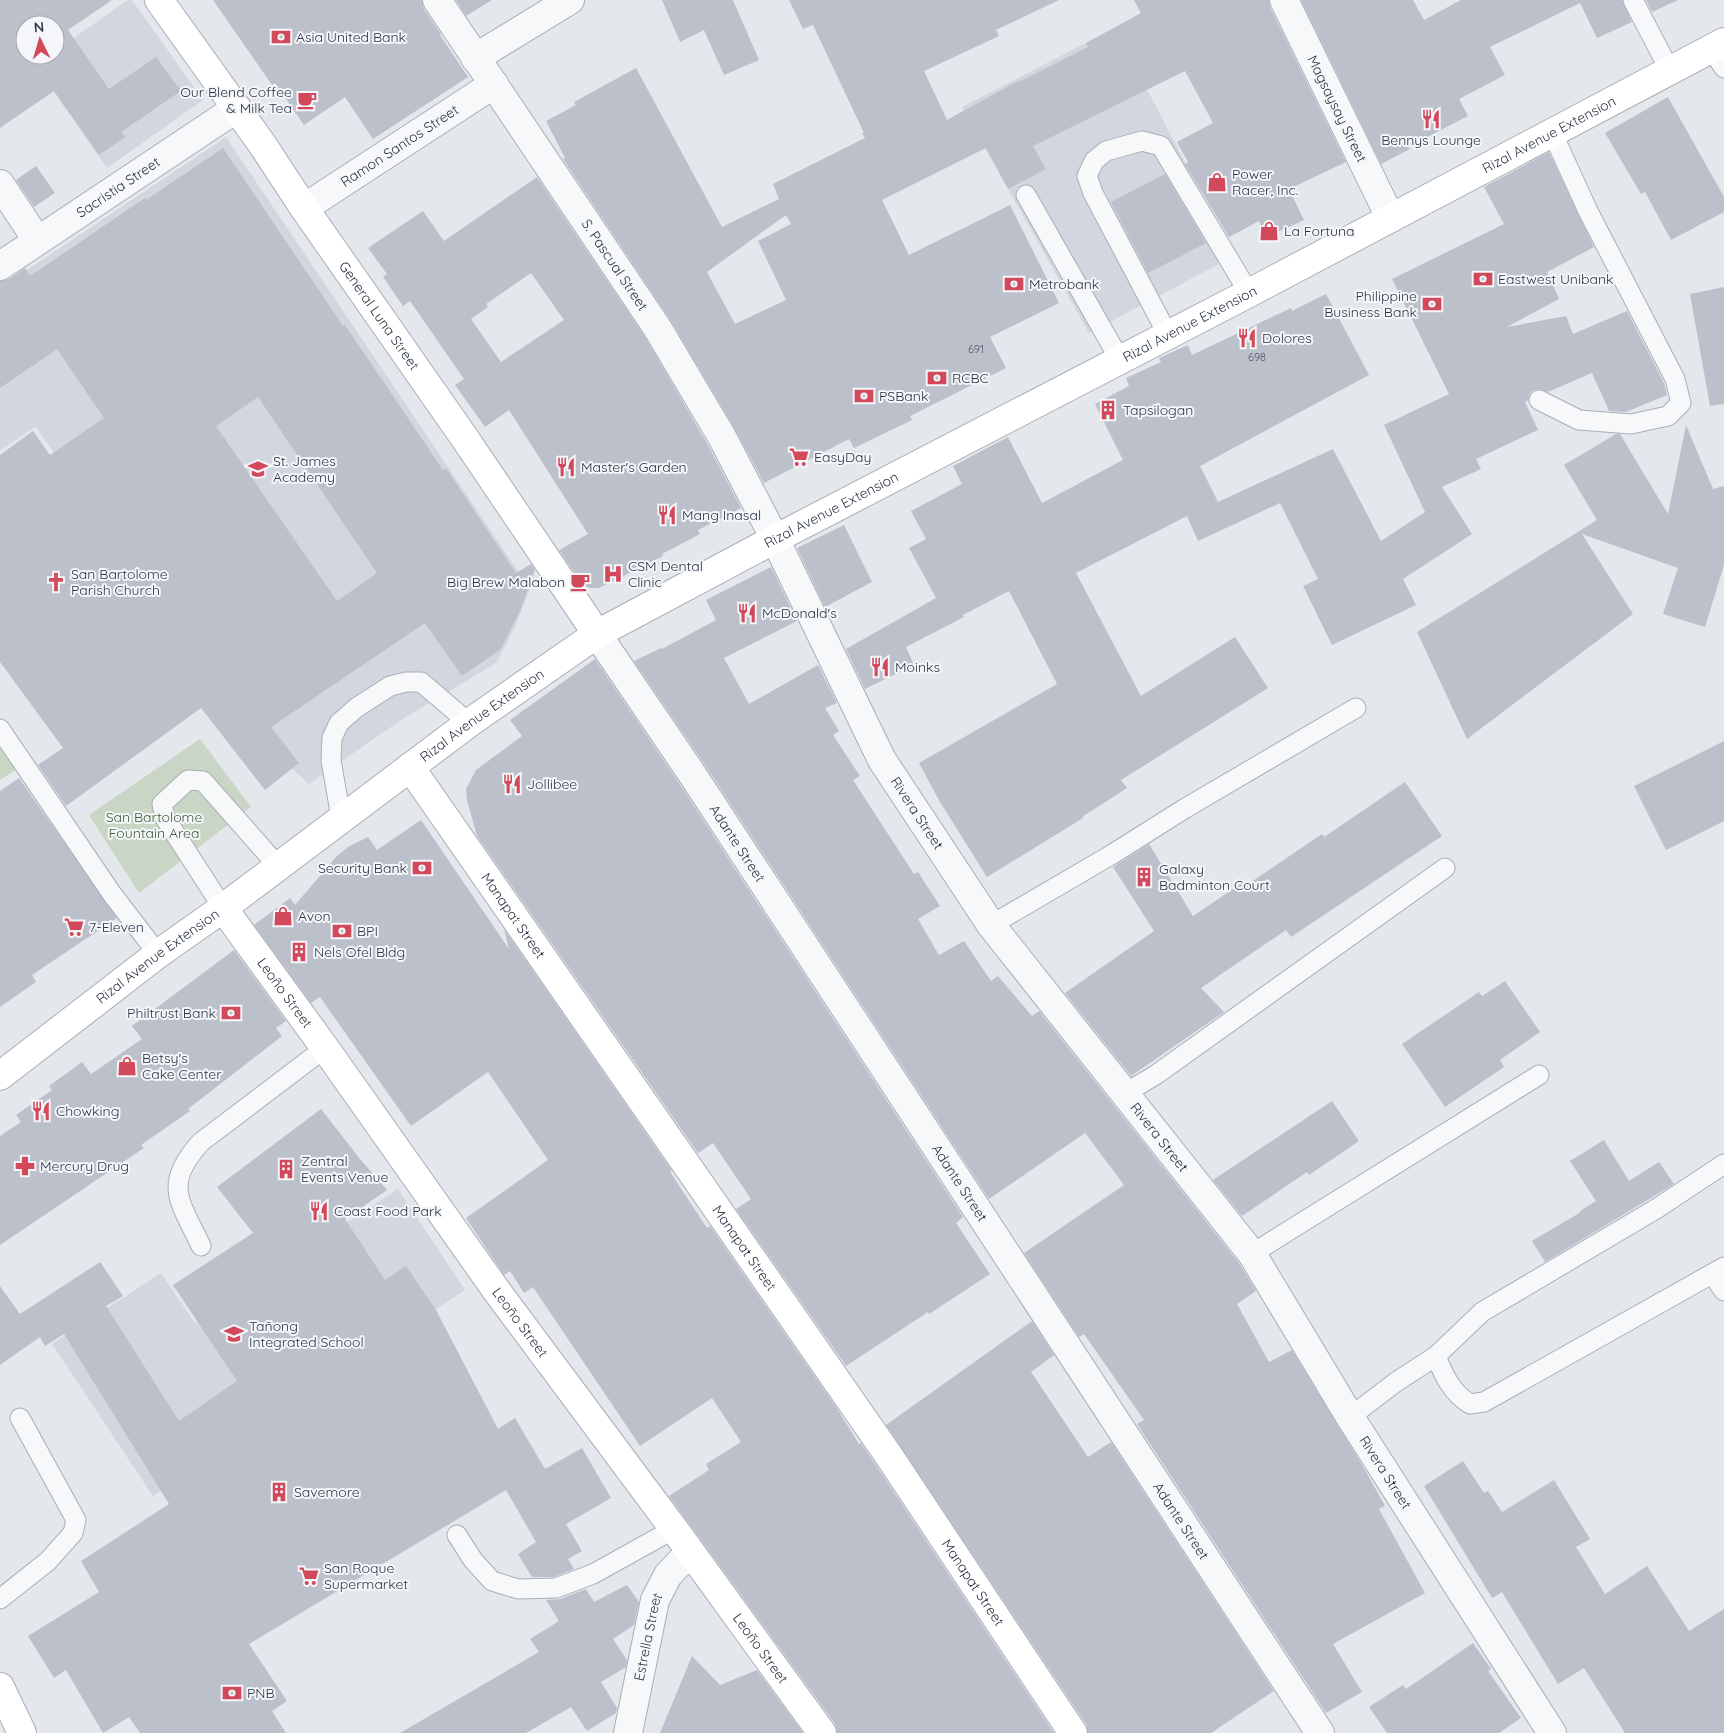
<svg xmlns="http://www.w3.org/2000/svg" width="1724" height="1733" viewBox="0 0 1724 1733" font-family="Quicksand,sans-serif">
<rect width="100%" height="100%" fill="#e4e7ec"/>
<!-- built -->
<path fill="#d2d6de" d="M128,0H132L203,100L107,168L35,65L55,55V51Z
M1115,28L1234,256L1089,333L962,107Z
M226,137L530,589L514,629L496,663L401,720L309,784L218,701L79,488L36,427L0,450V288Z
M398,1189L465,1290L153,1496L52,1344L161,1273L195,1323Z"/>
<!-- green -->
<path fill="#c9d6c5" d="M0,730L26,763L0,780Z
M200,739L251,807L139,893L89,815Z"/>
<!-- building -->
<path fill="#bbc0ca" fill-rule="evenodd" d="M0,0H112L68,30L109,89L156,57L181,91L121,132L125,137L99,155L54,91L0,128ZM25,25H55V55H25Z
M213,0H422L424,9L441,34L440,35L468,77L373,139L345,97L304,125L275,83L272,85Z
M456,0H492L466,16Z
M662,0H733L759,60L724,75L704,30L680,42Z
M789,0H1059L996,30L999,36L924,71L947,120L1020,80L1021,81L1088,47L1086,43L1141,13L1134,0H1269L1270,7L1346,162L1289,189L1304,220L1267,237L1259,221L1229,237L1185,164L1188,162L1177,142L1213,123L1185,71L1033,146L1046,169L1008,189L986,148L882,200L909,255L1010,205L1059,303L990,337L1006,368L910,416L912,420L854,448L849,439L764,483L735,429L671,321L563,159L565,158L546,121L576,105L574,102L636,68L722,227L779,199L773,184L865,138L862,133H864L813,25L803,29ZM786,215L791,224L758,241L786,300L735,324L707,272Z
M1301,0H1413L1424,20L1461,0H1622L1632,22L1597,38L1580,3L1490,47L1505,75L1459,99L1468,116L1408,147L1410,149L1381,164Z
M1646,0H1678L1652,12Z
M1668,97L1724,197V212L1671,240L1645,192L1641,194L1605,133Z
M223,148L343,326L345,325L443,470L446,468L516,573L531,564L535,570L520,611L501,649L462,676L425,623L271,727L299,763L265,790L201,708L66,806L38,765L63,748L0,662V455L33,431L50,455L104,418L57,349L0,388V281L9,279L25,268L30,276L145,198L146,200ZM258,397L377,573L337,601L216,426Z
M1549,152L1594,247L1547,272L1559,299L1507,327L1566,316L1573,334L1627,311L1664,383L1667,395L1626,412L1609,411L1592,373L1548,392L1539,389L1532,391L1529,395L1528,400L1525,402L1538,430L1476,459L1481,469L1442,487L1472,534L1403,579L1416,605L1332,645L1303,586L1318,579L1280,503L1198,541L1187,516L1076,573L1141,696L1235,637L1268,688L1121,780L1127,788L1082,817L1083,818L987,877L940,802L919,763L1057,684L1009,591L963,615L964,617L906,647L914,665L865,689L846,649L936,598L909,548L926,539L911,511L962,484L953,466L1008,437L1042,503L1123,460L1095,404L1129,386L1126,378L1161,362L1159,358L1188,345L1192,355L1291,308L1292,311L1326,294L1369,375L1200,466L1218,502L1333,449L1381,541L1425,512L1384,425L1449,394L1392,279L1504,224L1484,187Z
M36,166L55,193L34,207L16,180Z
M1165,174L1206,243L1148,273L1111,202Z
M537,177L645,337L708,445L741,508L698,530L700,534L662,554L663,556L599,588H585L559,550L588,534L509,410L485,427L455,385L464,379L410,301L403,306L383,277L387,274L368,248L423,211L444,241ZM531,273L564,320L501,362L471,319L488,307L486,304Z
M1724,287V404L1710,406L1690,294Z
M1686,425L1713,489L1724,486V565L1705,627L1663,614L1678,568L1582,534L1633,614L1467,739L1417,632L1597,520L1564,465L1616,434H1620L1668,514Z
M844,525L872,582L825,607L797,548Z
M771,567L797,621L724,658L749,704L818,665L837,703L825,708L839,731L833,735L860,776L853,780L914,874L918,872L940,906L918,919L939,955L964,941L991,981L998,976L1032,1016L1039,1011L1239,1263L1256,1291L1237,1304L1269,1362L1292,1350L1365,1470L1385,1506L1379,1509L1425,1593L1333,1644L1362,1692L1326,1713L1137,1424L1144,1420L1084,1334L1079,1337L1024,1253L1124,1185L1085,1133L989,1199L705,765L634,661L661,648L662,649L716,620L706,600Z
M595,659L679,783L963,1217L956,1223L990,1274L929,1314L928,1312L846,1366L736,1209L751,1199L713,1143L698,1153L477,836L467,800L466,789L476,770L522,736L510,720Z
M1724,741V821L1666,850L1634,786Z
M19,778L117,918L32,975L36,982L0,1007V791Z
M1405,782L1442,836L1291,937L1286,930L1201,988L1224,1012L1131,1076L1065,993L1154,931L1113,867L1149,844L1193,916L1242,883L1244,887L1322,834L1324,837Z
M421,820L509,949L504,929L672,1171L670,1172L707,1228L710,1226L836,1407L859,1444L861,1443L876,1465L1054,1733H837L835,1724L669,1496L709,1470L706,1464L741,1442L712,1398L640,1446L533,1287L524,1293L510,1271L504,1275L466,1218L548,1160L488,1072L411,1126L320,997L311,1003L254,925L290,898L295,905L336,857L348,847L368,837L377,850Z
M234,950L286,1021L276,1028L282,1036L188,1109L190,1111L141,1145L144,1148L0,1245V1136L21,1122L16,1115L52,1090L49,1086L82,1062L91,1074L142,1039L132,1026Z
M1505,981L1540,1032L1500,1060L1504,1067L1445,1107L1402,1044L1479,992L1482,996Z
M1332,1101L1359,1141L1309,1175L1307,1172L1242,1216L1213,1180Z
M321,1109L360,1159L387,1190L345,1219L385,1280L406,1266L436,1310L498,1429L515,1418L545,1469L582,1448L611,1498L566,1524L582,1551L568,1559L574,1569L554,1577H532L518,1554L536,1542L506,1490L249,1644L287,1701L272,1711L286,1733H140L129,1717L103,1733L66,1670L54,1678L28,1636L99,1592L81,1561L169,1504L64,1334L45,1346L40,1337L0,1365V1286L20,1314L100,1262L123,1296L106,1306L179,1421L237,1381L173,1285L253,1233L217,1187Z
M1604,1140L1629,1181L1659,1162L1674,1184L1545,1262L1532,1241L1581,1212L1580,1211L1596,1201L1570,1161Z
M1032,1321L1054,1355L1031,1372L1088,1457L1111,1442L1274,1691L1211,1733H1088L1086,1724L886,1425Z
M1463,1461L1484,1493L1488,1491L1502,1512L1554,1480L1590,1539L1576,1547L1605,1594L1647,1566L1689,1631L1724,1609V1733H1625L1584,1668L1558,1684L1502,1592L1492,1598L1424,1486Z
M627,1585L639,1602L634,1625L613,1639L627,1660L626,1667L601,1682L617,1708L616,1713L587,1731L571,1707L526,1733H400L539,1652L530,1639L559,1621L546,1600L560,1599L586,1589L594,1602Z
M1473,1643L1491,1669L1488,1671L1521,1718L1499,1733H1387L1369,1707L1403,1685L1406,1689Z
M692,1656L720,1685L757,1670L803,1733H660Z"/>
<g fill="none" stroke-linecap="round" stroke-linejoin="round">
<defs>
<path id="service" d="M1633,0L1670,71
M1711,49L1724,68
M1026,195L1120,360
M1168,335L1093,193L1087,176L1094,161L1106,151L1142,141L1161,146L1249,293
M1539,400L1579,420L1631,424L1668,416L1681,403L1675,379L1588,211L1552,132
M0,729L112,894L158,954
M341,818L331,760L332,738L339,723L356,708L390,686L406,682H421L469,723
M223,908L165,818L162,804L188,780L203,781L278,866
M991,925L1111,855L1184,809L1356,708
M1124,1094L1157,1074L1445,868
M201,1246C180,1201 162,1185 201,1142L325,1048
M1252,1254L1285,1233L1539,1075
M1712,1274L1724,1291
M1436,1356L1482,1312L1656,1209L1724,1164
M1350,1417L1396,1382L1436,1356C1444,1376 1452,1393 1470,1404L1484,1402L1724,1267
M457,1535L473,1560L492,1581L518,1589L556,1588L593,1574L674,1529
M0,1599L48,1561L73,1533L76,1520L20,1418"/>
<g id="minor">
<path id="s1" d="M437,0L658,329L722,437L775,539L882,760L991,925L1252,1254L1350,1417L1552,1733"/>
<path id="s2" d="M1284,0L1390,217"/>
<path d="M475,58L570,0"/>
<path d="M0,184L37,240"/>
<path id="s3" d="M304,208L494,84"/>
<path id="s4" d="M597,634L692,774L1320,1733"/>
</g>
<g id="tertiary">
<path id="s5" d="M0,266L237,108"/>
<path id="s6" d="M628,1733L655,1600L668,1575L690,1552"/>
</g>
<g id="secondary">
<path id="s7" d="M159,0L262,144L304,208L466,440L597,634"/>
<path id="s8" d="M410,767L889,1456L1073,1733"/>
<path id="s9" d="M223,908L325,1048L496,1290L674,1529L822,1733"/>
<path id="s10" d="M0,1076L158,954L223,908L469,723L597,634L775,539L1249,293L1724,42"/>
<path d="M0,1687L22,1733"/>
</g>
</defs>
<!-- service casing -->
<use href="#service" stroke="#a9aeb7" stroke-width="21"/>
<!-- minor casing -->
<use href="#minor" stroke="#a9aeb7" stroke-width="30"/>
<!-- tertiary casing -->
<use href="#tertiary" stroke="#a9aeb7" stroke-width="30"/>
<!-- secondary casing -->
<use href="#secondary" stroke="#a9aeb7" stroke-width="30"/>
<!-- service -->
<use href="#service" stroke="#f7f8fa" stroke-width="19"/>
<!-- minor -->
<use href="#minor" stroke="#f7f8fa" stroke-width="28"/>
<!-- tertiary -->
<use href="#tertiary" stroke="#f7f8fa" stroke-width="28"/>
<!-- secondary -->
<use href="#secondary" stroke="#fff" stroke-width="28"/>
</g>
<!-- icons -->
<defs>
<symbol id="bank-bare" viewBox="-9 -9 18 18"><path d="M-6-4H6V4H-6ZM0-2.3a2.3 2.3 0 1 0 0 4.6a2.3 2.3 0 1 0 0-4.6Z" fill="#d1495b" stroke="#f4f6f9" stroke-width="2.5" paint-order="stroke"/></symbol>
<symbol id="cafe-bare" viewBox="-9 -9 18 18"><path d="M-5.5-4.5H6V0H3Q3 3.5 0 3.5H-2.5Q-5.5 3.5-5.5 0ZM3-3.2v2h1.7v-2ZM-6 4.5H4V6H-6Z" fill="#d1495b" stroke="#f4f6f9" stroke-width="2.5" paint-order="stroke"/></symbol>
<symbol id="restaurant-bare" viewBox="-9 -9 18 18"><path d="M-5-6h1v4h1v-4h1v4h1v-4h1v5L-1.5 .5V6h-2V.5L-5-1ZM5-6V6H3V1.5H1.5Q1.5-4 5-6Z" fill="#d1495b" stroke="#f4f6f9" stroke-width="2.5" paint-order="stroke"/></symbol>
<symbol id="shop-bare" viewBox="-9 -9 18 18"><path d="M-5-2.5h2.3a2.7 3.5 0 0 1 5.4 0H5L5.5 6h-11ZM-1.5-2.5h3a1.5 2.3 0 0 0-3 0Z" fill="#d1495b" stroke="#f4f6f9" stroke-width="2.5" paint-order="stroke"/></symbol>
<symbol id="building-bare" viewBox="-9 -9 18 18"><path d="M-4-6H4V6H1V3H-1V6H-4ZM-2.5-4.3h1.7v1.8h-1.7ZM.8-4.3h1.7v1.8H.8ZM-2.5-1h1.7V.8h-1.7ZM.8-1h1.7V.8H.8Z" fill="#d1495b" stroke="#f4f6f9" stroke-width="2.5" paint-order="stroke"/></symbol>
<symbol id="supermarket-bare" viewBox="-9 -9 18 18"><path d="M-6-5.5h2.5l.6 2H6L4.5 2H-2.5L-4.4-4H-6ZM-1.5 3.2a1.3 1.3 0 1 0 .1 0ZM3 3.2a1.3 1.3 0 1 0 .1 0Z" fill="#d1495b" stroke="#f4f6f9" stroke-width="2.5" paint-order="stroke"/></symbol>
<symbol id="school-bare" viewBox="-9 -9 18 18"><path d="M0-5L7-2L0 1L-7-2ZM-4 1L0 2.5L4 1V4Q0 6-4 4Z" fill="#d1495b" stroke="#f4f6f9" stroke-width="2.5" paint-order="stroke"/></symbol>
<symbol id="hospital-bare" viewBox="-9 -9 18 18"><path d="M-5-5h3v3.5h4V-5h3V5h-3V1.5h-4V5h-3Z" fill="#d1495b" stroke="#f4f6f9" stroke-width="2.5" paint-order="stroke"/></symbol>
<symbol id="church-bare" viewBox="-9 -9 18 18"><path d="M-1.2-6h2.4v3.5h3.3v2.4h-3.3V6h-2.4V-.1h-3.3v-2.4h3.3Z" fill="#d1495b" stroke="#f4f6f9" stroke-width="2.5" paint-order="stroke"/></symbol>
<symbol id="pharmacy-bare" viewBox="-9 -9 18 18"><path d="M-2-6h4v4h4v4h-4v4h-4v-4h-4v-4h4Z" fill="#d1495b" stroke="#f4f6f9" stroke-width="2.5" paint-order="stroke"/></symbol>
</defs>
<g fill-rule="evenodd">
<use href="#bank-bare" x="267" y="23" width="28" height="28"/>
<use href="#cafe-bare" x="293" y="86" width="28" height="28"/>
<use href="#restaurant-bare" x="1417" y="105" width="28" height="28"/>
<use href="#shop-bare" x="1203" y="168" width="28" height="28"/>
<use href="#shop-bare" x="1255" y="217" width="28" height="28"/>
<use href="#bank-bare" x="1469" y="265" width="28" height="28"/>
<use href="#bank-bare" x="1000" y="270" width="28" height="28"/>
<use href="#bank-bare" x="1418" y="290" width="28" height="28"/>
<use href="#restaurant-bare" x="1233" y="324" width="28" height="28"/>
<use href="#bank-bare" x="923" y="364" width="28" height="28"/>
<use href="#bank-bare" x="850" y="382" width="28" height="28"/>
<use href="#building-bare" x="1094" y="396" width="28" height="28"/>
<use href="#supermarket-bare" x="785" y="443" width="28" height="28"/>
<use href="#restaurant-bare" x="552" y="453" width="28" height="28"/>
<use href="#school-bare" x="244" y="455" width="28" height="28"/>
<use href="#restaurant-bare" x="653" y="501" width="28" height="28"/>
<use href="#hospital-bare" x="599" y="560" width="28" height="28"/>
<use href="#church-bare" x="42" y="568" width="28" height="28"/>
<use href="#cafe-bare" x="566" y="568" width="28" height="28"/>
<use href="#restaurant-bare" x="733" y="599" width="28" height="28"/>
<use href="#restaurant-bare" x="866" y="653" width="28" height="28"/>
<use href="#restaurant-bare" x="498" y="770" width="28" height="28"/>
<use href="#bank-bare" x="408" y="854" width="28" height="28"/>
<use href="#building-bare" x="1130" y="863" width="28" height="28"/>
<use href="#shop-bare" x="269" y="902" width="28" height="28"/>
<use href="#supermarket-bare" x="60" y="913" width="28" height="28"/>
<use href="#bank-bare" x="328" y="917" width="28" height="28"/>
<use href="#building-bare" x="285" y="938" width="28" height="28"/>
<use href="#bank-bare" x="217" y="999" width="28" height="28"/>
<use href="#shop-bare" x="113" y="1052" width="28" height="28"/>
<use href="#restaurant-bare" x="27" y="1097" width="28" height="28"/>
<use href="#pharmacy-bare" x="11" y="1152" width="28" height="28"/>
<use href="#building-bare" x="272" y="1155" width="28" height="28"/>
<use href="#restaurant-bare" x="305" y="1197" width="28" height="28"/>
<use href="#school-bare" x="220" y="1320" width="28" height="28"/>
<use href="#building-bare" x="265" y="1478" width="28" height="28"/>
<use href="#supermarket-bare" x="295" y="1562" width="28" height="28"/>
<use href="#bank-bare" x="218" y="1679" width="28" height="28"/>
</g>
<g text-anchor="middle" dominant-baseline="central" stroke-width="4" stroke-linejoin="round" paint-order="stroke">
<!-- number labels -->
<g font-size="11" fill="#4f5766">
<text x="976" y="349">691</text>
<text x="1257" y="357">698</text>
</g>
<!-- poi labels -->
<g font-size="14" fill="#2b3445" stroke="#f4f6f9" text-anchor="start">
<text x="296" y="37">Asia United Bank</text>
<text x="292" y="92" text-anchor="end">Our Blend Coffee<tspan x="292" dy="16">&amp; Milk Tea</tspan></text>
<text x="1431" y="140" text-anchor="middle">Bennys Lounge</text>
<text x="1232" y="174">Power<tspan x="1232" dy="16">Racer, Inc.</tspan></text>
<text x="1284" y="231">La Fortuna</text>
<text x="1498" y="279">Eastwest Unibank</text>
<text x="1029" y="284">Metrobank</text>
<text x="1417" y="296" text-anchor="end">Philippine<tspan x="1417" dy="16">Business Bank</tspan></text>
<text x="1262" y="338">Dolores</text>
<text x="952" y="378">RCBC</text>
<text x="879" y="396">PSBank</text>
<text x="1123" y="410">Tapsilogan</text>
<text x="814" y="457">EasyDay</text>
<text x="273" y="461">St. James<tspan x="273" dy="16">Academy</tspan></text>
<text x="581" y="467">Master's Garden</text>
<text x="682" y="515">Mang Inasal</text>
<text x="628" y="566">CSM Dental<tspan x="628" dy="16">Clinic</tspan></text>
<text x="71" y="574">San Bartolome<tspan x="71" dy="16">Parish Church</tspan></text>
<text x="565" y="582" text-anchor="end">Big Brew Malabon</text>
<text x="762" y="613">McDonald's</text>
<text x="895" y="667">Moinks</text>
<text x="527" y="784">Jollibee</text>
<text x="407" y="868" text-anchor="end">Security Bank</text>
<text x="1159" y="869">Galaxy<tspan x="1159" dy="16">Badminton Court</tspan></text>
<text x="298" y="916">Avon</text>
<text x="89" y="927">7-Eleven</text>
<text x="357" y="931">BPI</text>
<text x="314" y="952">Nels Ofel Bldg</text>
<text x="216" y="1013" text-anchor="end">Philtrust Bank</text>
<text x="142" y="1058">Betsy's<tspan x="142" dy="16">Cake Center</tspan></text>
<text x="56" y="1111">Chowking</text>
<text x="301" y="1161">Zentral<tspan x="301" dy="16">Events Venue</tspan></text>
<text x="40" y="1166">Mercury Drug</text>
<text x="334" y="1211">Coast Food Park</text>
<text x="249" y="1326">Tañong<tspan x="249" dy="16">Integrated School</tspan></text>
<text x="294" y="1492">Savemore</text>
<text x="324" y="1568">San Roque<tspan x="324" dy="16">Supermarket</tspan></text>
<text x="247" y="1693">PNB</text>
</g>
<!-- street labels -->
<g font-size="14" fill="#2b3445" stroke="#f4f6f9">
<text stroke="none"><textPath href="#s2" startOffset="121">Magsaysay Street</textPath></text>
<text stroke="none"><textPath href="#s10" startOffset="1818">Rizal Avenue Extension</textPath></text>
<text stroke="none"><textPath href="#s3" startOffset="114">Ramon Santos Street</textPath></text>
<text stroke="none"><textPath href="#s5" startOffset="142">Sacristia Street</textPath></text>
<text stroke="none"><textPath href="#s1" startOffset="319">S. Pascual Street</textPath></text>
<text stroke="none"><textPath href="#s7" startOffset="385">General Luna Street</textPath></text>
<text stroke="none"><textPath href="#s10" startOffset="1412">Rizal Avenue Extension</textPath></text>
<text stroke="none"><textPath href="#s10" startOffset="1008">Rizal Avenue Extension</textPath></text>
<text stroke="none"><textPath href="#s10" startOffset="602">Rizal Avenue Extension</textPath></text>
<text stroke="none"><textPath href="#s1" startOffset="946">Rivera Street</textPath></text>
<text stroke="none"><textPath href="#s4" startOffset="252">Adante Street</textPath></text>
<text stroke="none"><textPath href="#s8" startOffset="181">Manapat Street</textPath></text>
<text stroke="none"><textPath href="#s10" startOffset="198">Rizal Avenue Extension</textPath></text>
<text stroke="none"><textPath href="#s9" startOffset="105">Leoño Street</textPath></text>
<text stroke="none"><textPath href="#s1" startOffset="1351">Rivera Street</textPath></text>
<text stroke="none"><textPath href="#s4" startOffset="658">Adante Street</textPath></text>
<text stroke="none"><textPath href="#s8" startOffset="586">Manapat Street</textPath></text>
<text stroke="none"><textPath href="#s9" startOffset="510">Leoño Street</textPath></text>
<text stroke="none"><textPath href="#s1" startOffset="1756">Rivera Street</textPath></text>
<text stroke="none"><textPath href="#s4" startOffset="1062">Adante Street</textPath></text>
<text stroke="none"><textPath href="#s8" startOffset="991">Manapat Street</textPath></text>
<text stroke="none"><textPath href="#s6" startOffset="98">Estrella Street</textPath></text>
<text stroke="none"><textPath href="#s9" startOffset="915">Leoño Street</textPath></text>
</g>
<!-- park labels -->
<g font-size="14" fill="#3f6138" stroke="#f4f6f9">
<text x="154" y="817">San Bartolome<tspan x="154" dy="16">Fountain Area</tspan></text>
</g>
</g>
<!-- north arrow -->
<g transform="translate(40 40) rotate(355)"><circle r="24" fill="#f4f6f9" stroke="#a4a8b1"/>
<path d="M0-4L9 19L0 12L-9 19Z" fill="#d1495b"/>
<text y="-8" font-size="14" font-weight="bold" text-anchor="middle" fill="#2b3445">N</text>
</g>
</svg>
